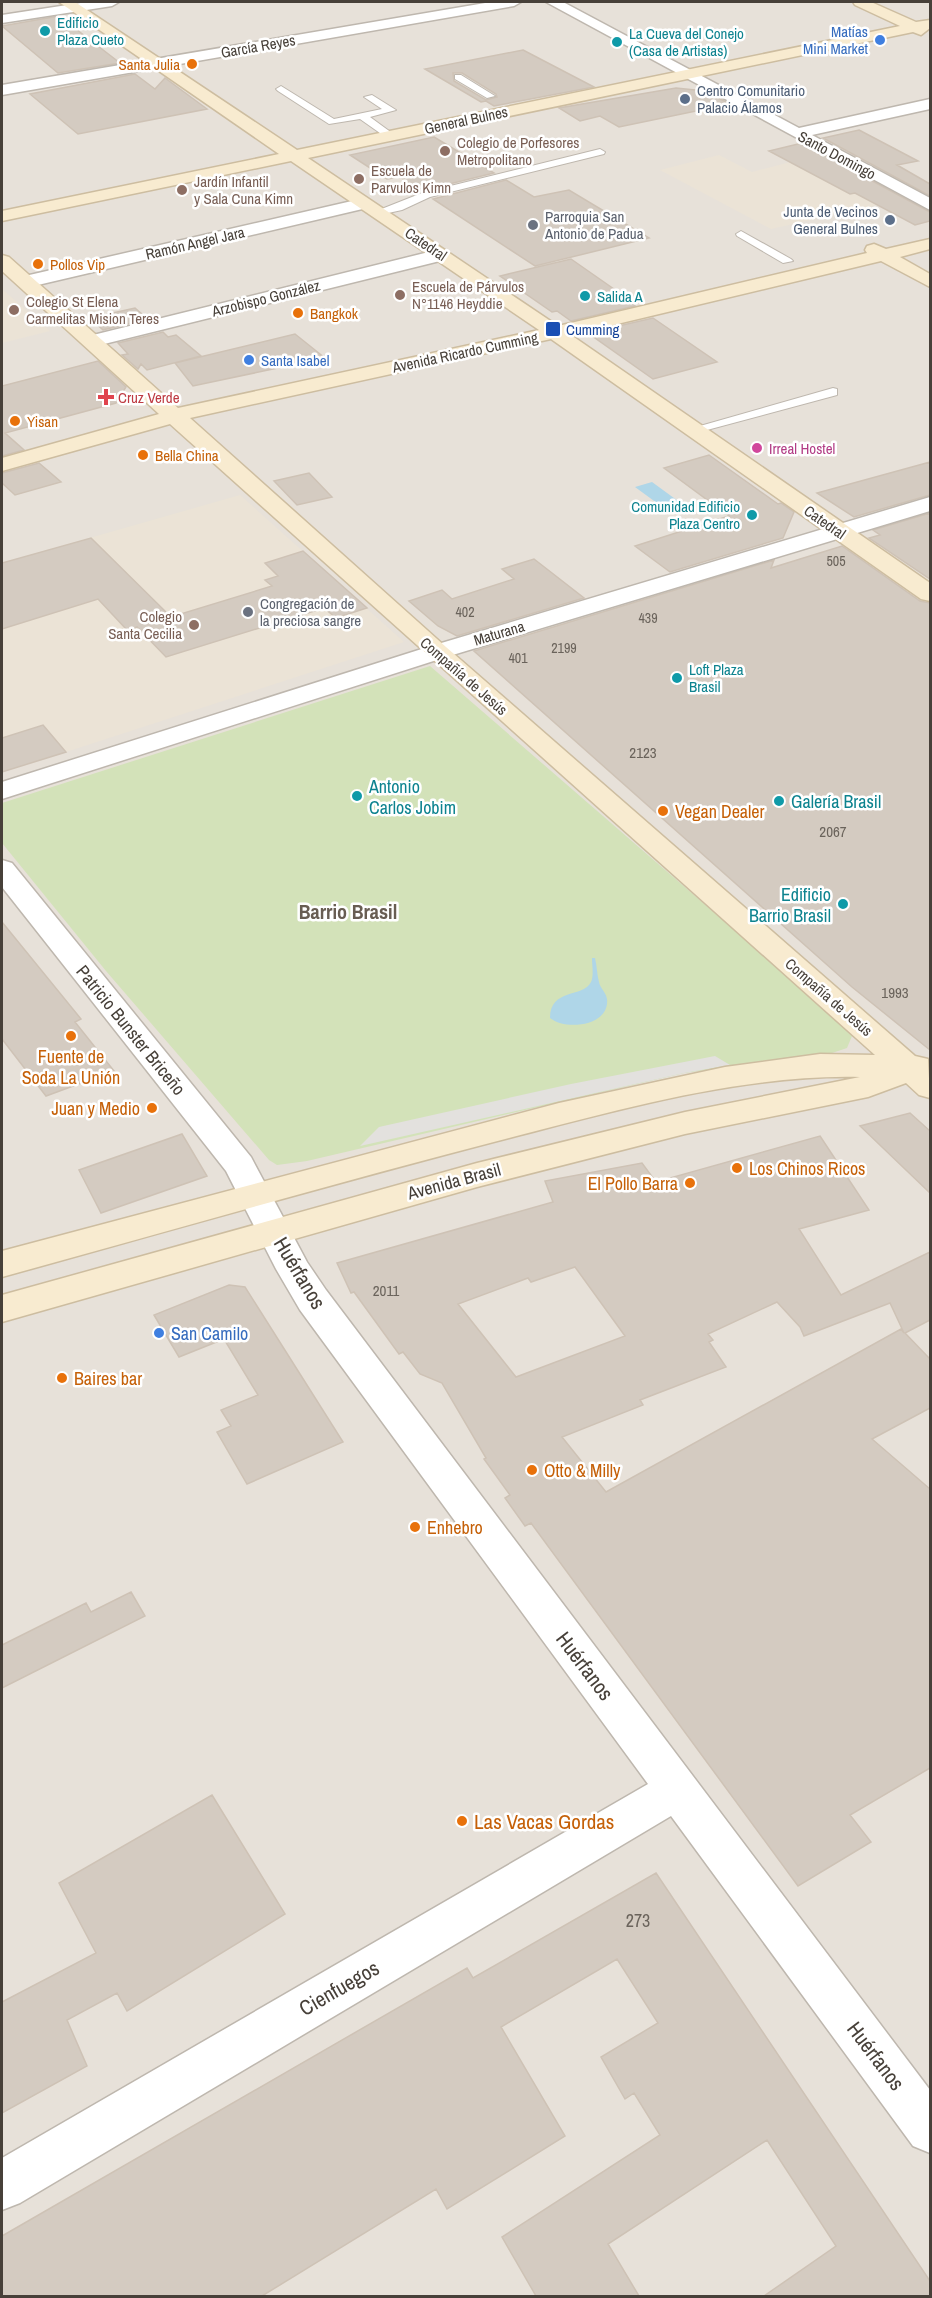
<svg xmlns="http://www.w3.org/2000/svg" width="932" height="2298" viewBox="0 0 932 2298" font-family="'Archivo Narrow',sans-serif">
<rect width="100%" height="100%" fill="#f3f0eb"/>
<!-- residential -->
<path fill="#e7e1d9" d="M2,2H930V2296H2Z"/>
<!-- education -->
<path fill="#ebe3d6" d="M719,155L752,172L813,156L896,201L771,229L660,170Z
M2,289L50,331L2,343Z
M240,495L404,642L66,752L43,725L2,738V563Z"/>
<!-- green -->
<path fill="#d3e2b9" d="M430,666L844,1025L852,1036L847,1048L832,1053L684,1073L307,1161L277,1165L269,1160L106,971L2,843V803Z"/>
<!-- parking -->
<path fill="#e3e1de" d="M715,1056L730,1065L684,1073L360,1146L379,1127L571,1084Z"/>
<!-- water -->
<path fill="#afd6e8" d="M652,482L678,501L661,506L635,487Z
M592,958H595C597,966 597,975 599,982C600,988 606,992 607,999C610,1026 566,1031 550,1018C550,988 583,998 591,982C594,976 592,965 592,958Z"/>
<!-- building -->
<path fill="#d4cbc1" stroke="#cec2b5" stroke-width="1.5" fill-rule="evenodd" d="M59,16L120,63L58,73L2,26Z
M523,50L594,87L494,106L486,101L481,102L425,69ZM453,73H462L496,94L497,97L486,100L454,81Z
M135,74L155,89L165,78L207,109L78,134L30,94Z
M676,88L705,91L730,104L619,127L600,116L580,121L559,108Z
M859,130L918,161L897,165L930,184V196L823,138Z
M434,137L494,173L421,191L400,177L387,179L350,155Z
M802,143L930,212V221L915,225L855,193L850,194L769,151Z
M506,180L534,197L569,190L649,238L535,266L433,199Z
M571,259L621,294H619L635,306L571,321L557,311L552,312L500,276Z
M135,308L148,319L103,330L90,318Z
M653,318L717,362L653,379L588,333Z
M163,332L168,337L176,335L201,356L147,370L141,364L138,369L122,355L128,354L118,343Z
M295,334L325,358L193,386L175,363Z
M98,361L126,387L116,403L5,433L24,450L2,456V386Z
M709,455L778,504L781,503L794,512L783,538L670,572L635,546L729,516L664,468Z
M930,462V495L854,517L817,493Z
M39,463L61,482L15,495L2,483V473Z
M309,473L332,497L297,505L274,481Z
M930,513V579L869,538L880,535L873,530Z
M91,538L171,617L272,586L265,580L278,576L265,563L303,551L367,608L336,618L324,608L166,657L137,627L128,631L98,599L2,629V563Z
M842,546L920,601L930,603V1050L852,987L474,651L774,560L771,568Z
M534,559L584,598L457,636L438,626L409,601L442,590L452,599L514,579L502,569Z
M43,725L66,752L2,772V738Z
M2,922L81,1019L75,1022L114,1071L46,1096L2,1039Z
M910,1113L930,1131V1193L860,1126Z
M182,1134L207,1176L101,1213L79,1170Z
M820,1136L869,1210L799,1229L841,1295L930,1252V1320L905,1333L930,1359V1408L872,1439L930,1489V1768L850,1815L871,1842L798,1886L531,1523L525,1526L505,1498L510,1495L484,1459L486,1458L442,1383L420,1374L403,1352L399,1354L354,1292L351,1293L337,1263L553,1202L545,1181L642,1163L656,1182ZM575,1267L625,1336L516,1377L458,1304L528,1278L531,1282ZM777,1302L800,1327L804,1336L890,1303L904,1333L901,1329L606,1492L562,1437L643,1405L640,1400L726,1367L709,1342L713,1340L708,1334Z
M229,1285L245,1287L343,1442L247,1484L217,1432L231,1426L221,1410L258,1395L224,1339L179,1357L154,1315Z
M131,1592L145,1616L2,1688V1645L86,1603L91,1612Z
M212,1795L285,1914L127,2011L117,1993L67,2020L87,2066L2,2113V2002L96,1953L59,1883Z
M656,1873L930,2281V2296H764L836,2246L767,2140L608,2244L639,2296H536L502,2237L660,2135L634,2093L625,2099L601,2057L658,2023L617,1959L501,2027L565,2136L447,2209L436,2189L262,2296H2V2236L467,1968L473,1978Z"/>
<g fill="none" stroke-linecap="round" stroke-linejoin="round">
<defs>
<path id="lane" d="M455,75H461L495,96L487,98L455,79Z
M281,86L334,119L382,109L364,97L372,95L396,110L370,117L396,136L387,138L360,119L329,124L278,91L276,89Z
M600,149L605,152L604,154L430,197L402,210L379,215L374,212L422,193Z
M741,231L791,259L793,261L783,263L737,236L736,234Z
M833,388L837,389V395L692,434L686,430Z"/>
<path id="street" d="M87,2H119L112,6L2,23V15Z
M491,2H521L514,6L2,95V85Z
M546,2H563L799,128L930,99V109L812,135L930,198V210Z
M365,198L374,203L371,207L25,288L15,282L25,276Z
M441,249L450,255L448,259L92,347L85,345L82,341L85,337Z
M930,497V511L446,657L2,799V782L428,647Z
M2,860L12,863L251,1157L307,1262L326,1290L930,2090V2153L913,2146L671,1816L20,2203L2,2210V2158L648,1784L300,1310L276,1269L226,1171L2,887Z"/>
<path id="secondary" d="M59,2H75L297,150L900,26L855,5L853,2H871L916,22L930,20V28L921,35L913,32L308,158L558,326L867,253L865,250L867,246L874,244L886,249L930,239V249L900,257L930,274V287L881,261L571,335L930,583V601L921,599L551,339L190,418L446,647L915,1056L928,1059L930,1098L919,1095L906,1083L868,1097L685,1134L477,1187L2,1322V1295L477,1163L685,1112L860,1077C745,1074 621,1109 509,1138C339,1182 171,1230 2,1277V1251L559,1103L725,1067L820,1054L875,1055L170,424L2,471V458L159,414L2,271V255L9,257L178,408L539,330L291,161L2,221V211L279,154Z"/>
</defs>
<!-- lane casing -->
<use href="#lane" stroke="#beb7ae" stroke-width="2"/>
<!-- street casing -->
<use href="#street" stroke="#beb7ae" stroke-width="3"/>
<!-- secondary casing -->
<use href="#secondary" stroke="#cdbda0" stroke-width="3"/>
<!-- lane -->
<use href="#lane" fill="#fff" fill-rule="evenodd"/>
<!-- street -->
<use href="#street" fill="#fff" fill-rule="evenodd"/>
<!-- secondary -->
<use href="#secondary" fill="#f8ebd0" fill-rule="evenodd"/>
</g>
<!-- markers -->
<g fill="#0f9aa8" stroke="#fff" stroke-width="2">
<circle cx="45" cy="31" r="6"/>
<circle cx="617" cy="42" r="6"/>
<circle cx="585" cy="296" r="6"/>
<circle cx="752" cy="515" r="6"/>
<circle cx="677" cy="678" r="6"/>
<circle cx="357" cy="796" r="6"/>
<circle cx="779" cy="801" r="6"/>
<circle cx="843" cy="904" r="6"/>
</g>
<g fill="#3f7fe0" stroke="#fff" stroke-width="2">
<circle cx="880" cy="40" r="6"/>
<circle cx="249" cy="360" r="6"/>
<circle cx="159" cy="1333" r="6"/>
</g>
<g fill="#e8710a" stroke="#fff" stroke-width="2">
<circle cx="192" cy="64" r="6"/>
<circle cx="38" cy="264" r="6"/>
<circle cx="298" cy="313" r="6"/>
<circle cx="15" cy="421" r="6"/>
<circle cx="143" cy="455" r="6"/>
<circle cx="663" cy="811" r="6"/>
<circle cx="71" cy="1036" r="6"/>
<circle cx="152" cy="1108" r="6"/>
<circle cx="737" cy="1168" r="6"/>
<circle cx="690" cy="1183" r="6"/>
<circle cx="62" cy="1378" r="6"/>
<circle cx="532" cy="1470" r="6"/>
<circle cx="415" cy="1527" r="6"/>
<circle cx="462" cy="1821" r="6"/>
</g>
<g fill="#5c6f8a" stroke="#fff" stroke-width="2">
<circle cx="685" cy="99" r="6"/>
<circle cx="890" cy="220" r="6"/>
</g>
<g fill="#8d6e63" stroke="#fff" stroke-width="2">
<circle cx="445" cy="151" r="6"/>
<circle cx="359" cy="179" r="6"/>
<circle cx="182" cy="190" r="6"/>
<circle cx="400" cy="295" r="6"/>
<circle cx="14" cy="310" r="6"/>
<circle cx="194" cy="625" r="6"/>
</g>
<g fill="#6b7280" stroke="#fff" stroke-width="2">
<circle cx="533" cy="225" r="6"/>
<circle cx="248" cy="612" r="6"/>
</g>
<rect fill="#1a4fb4" stroke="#fff" stroke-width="2" x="545" y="321" width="16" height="16" rx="3"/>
<path fill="#e0444e" stroke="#fff" stroke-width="2" d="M103 388h6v6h6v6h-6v6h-6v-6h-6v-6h6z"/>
<circle fill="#d1479c" stroke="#fff" stroke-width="2" cx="757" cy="448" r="6"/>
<g text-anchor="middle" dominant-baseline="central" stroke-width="5" stroke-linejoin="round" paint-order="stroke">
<!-- far-number labels -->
<g font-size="14" fill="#6a635b">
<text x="836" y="561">505</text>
<text x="465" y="612">402</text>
<text x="648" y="618">439</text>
<text x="564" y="648">2199</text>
<text x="518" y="658">401</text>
</g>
<!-- far-culture labels -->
<g font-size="15" fill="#0d838f" stroke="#fff" text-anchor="start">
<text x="57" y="22">Edificio<tspan x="57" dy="17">Plaza Cueto</tspan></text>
<text x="629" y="33">La Cueva del Conejo<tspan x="629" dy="17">(Casa de Artistas)</tspan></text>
<text x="597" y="296">Salida A</text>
<text x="740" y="506" text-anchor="end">Comunidad Edificio<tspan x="740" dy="17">Plaza Centro</tspan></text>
<text x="689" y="669">Loft Plaza<tspan x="689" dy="17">Brasil</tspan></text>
</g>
<!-- far-shop labels -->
<g font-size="15" fill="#366cbe" stroke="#fff" text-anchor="end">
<text x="868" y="31">Matías<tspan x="868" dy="17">Mini Market</tspan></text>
<text x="261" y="360" text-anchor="start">Santa Isabel</text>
</g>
<!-- far-street labels -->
<g font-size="15" fill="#474039" stroke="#fff">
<text transform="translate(258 46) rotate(-10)">García Reyes</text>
<text transform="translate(466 120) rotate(-12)">General Bulnes</text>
<text transform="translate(837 155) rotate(28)">Santo Domingo</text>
<text transform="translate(195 243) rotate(-13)">Ramón Angel Jara</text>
<text transform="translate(426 244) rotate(34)">Catedral</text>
<text transform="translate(266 298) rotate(-14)">Arzobispo González</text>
<text transform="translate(465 352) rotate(-12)">Avenida Ricardo Cumming</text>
<text transform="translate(825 522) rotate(35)">Catedral</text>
<text transform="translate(499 633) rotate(-17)">Maturana</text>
<text transform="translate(464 676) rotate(41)">Compañía de Jesús</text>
<text transform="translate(829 997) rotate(41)">Compañía de Jesús</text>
</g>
<!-- far-food labels -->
<g font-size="15" fill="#c56008" stroke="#fff" text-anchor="start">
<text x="180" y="64" text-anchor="end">Santa Julia</text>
<text x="50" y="264">Pollos Vip</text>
<text x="310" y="313">Bangkok</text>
<text x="27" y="421">Yisan</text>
<text x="155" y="455">Bella China</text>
</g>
<!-- far-service labels -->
<g font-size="15" fill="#4e5e75" stroke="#fff" text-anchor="start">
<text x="697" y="90">Centro Comunitario<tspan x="697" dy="17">Palacio Álamos</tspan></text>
<text x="878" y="211" text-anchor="end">Junta de Vecinos<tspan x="878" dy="17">General Bulnes</tspan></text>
</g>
<!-- far-education labels -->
<g font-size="15" fill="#785e54" stroke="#fff" text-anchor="start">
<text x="457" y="142">Colegio de Porfesores<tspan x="457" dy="17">Metropolitano</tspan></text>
<text x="371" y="170">Escuela de<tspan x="371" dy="17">Parvulos Kimn</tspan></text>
<text x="194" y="181">Jardín Infantil<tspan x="194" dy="17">y Sala Cuna Kimn</tspan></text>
<text x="412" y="286">Escuela de Párvulos<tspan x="412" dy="17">N°1146 Heyddie</tspan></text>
<text x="26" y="301">Colegio St Elena<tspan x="26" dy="17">Carmelitas Mision Teres</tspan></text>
<text x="182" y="616" text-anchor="end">Colegio<tspan x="182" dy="17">Santa Cecilia</tspan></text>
</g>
<!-- far-worship labels -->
<g font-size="15" fill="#5b616d" stroke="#fff" text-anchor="start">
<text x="545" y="216">Parroquia San<tspan x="545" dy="17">Antonio de Padua</tspan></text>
<text x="260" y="603">Congregación de<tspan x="260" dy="17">la preciosa sangre</tspan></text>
</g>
<!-- far-transit labels -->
<g font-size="15" fill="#164399" stroke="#fff" text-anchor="start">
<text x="566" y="329">Cumming</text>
</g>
<!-- far-health labels -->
<g font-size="15" fill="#be3a42" stroke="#fff" text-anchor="start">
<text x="118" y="397">Cruz Verde</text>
</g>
<!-- far-hotel labels -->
<g font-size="15" fill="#b23c85" stroke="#fff" text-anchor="start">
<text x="769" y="448">Irreal Hostel</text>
</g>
<!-- number labels -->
<g font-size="15" fill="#6a635b">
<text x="643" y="752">2123</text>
<text x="833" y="831">2067</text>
<text x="895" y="992">1993</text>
<text x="386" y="1290">2011</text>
</g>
<!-- culture labels -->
<g font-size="18" fill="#0d838f" stroke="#fff" text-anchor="start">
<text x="369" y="786">Antonio<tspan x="369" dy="21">Carlos Jobim</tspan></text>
<text x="791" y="801">Galería Brasil</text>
<text x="831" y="894" text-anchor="end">Edificio<tspan x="831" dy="21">Barrio Brasil</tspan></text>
</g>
<!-- food labels -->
<g font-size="18" fill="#c56008" stroke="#fff" text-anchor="start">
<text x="675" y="811">Vegan Dealer</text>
<text x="71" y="1056" text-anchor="middle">Fuente de<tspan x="71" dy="21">Soda La Unión</tspan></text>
<text x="140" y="1108" text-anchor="end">Juan y Medio</text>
<text x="749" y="1168">Los Chinos Ricos</text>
<text x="678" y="1183" text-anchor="end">El Pollo Barra</text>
<text x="74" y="1378">Baires bar</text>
<text x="544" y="1470">Otto &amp; Milly</text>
<text x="427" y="1527">Enhebro</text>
</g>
<!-- street labels -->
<g font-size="18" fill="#474039" stroke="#fff">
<text transform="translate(131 1030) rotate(51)">Patricio Bunster Briceño</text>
<text transform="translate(454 1181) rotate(-15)">Avenida Brasil</text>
</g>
<!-- shop labels -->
<g font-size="18" fill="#366cbe" stroke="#fff" text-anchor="start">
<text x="171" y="1333">San Camilo</text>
</g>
<!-- near-number labels -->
<g font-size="18" fill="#6a635b">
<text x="638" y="1920">273</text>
</g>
<!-- neighbourhood labels -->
<g font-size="20" font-weight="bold" fill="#685d52" stroke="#fff">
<text x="348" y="911">Barrio Brasil</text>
</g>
<!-- near-street labels -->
<g font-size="21" fill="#474039" stroke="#fff">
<text transform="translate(300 1273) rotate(59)">Huérfanos</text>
<text transform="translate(585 1666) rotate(53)">Huérfanos</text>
<text transform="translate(339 1988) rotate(-30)">Cienfuegos</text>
<text transform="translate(876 2056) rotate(53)">Huérfanos</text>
</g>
<!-- near-food labels -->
<g font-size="21" fill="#c56008" stroke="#fff" text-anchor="start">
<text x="474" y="1821">Las Vacas Gordas</text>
</g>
</g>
<!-- border -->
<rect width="932" height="2298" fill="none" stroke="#474039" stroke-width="6"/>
</svg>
